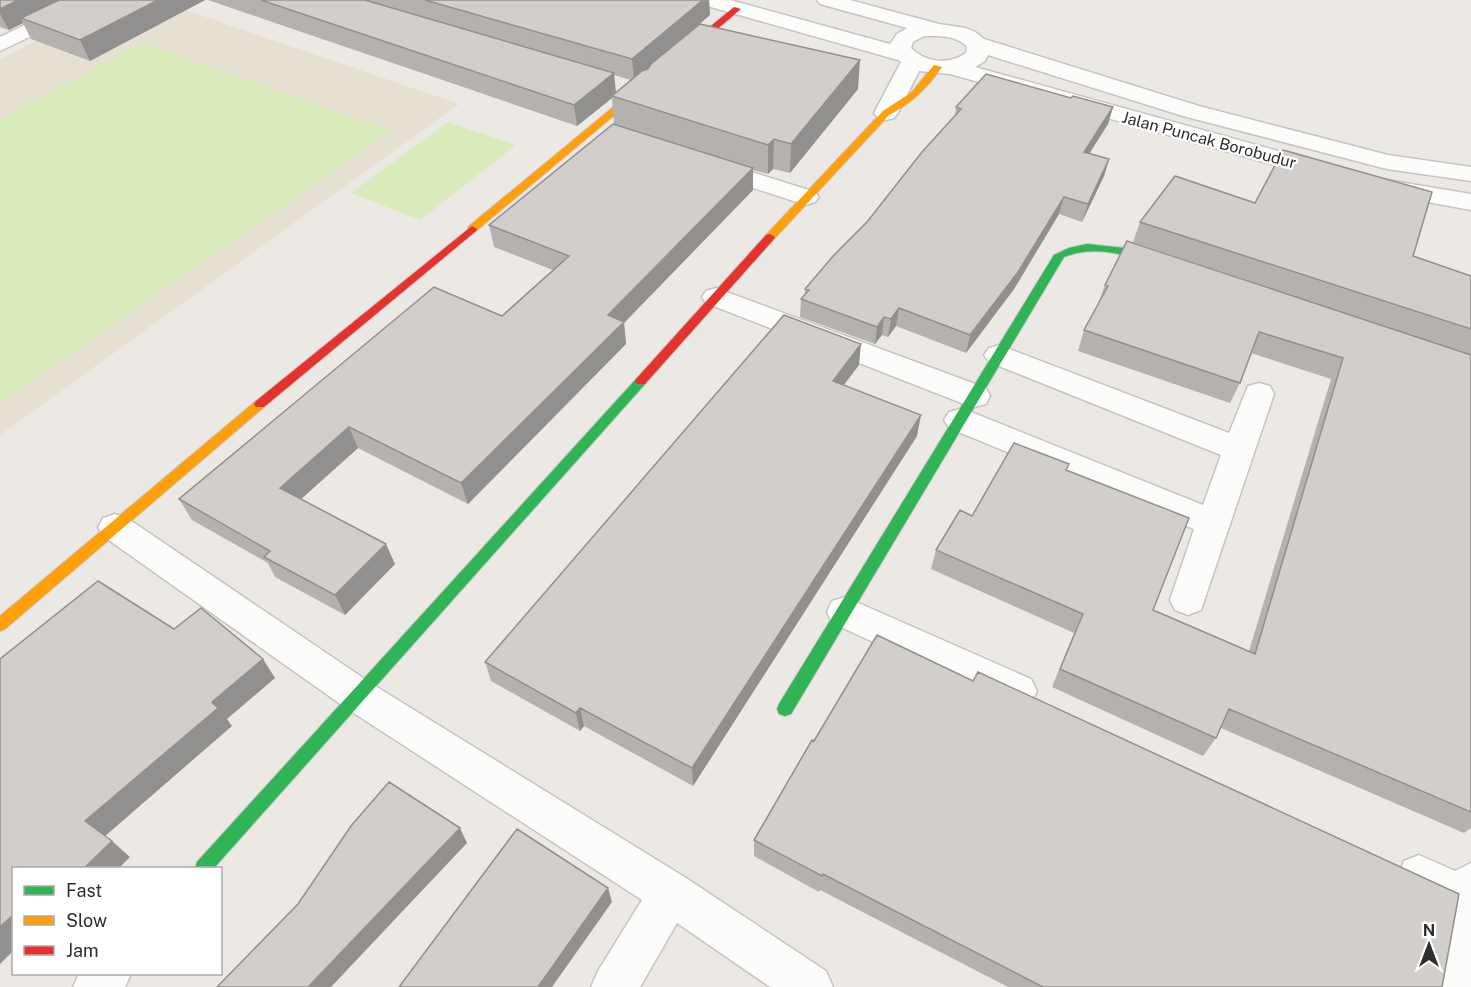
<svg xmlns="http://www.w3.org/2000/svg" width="1471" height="987" viewBox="0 0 1471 987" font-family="'Public Sans',sans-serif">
<rect width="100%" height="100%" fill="#ece8e4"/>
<!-- education -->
<path fill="#e6e0d3" d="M117,0H156L459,104L0,435V59Z"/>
<!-- pitch -->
<path fill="#d9eabb" d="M142,43L392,131L0,404V119Z
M448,122L516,145L420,220L351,193Z"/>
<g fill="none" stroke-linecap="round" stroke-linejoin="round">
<defs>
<path id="street" d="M76,0H102L99,4L0,51V37Z
M697,0H730L890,44L897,34L907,28L820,4L817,0H850L939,24L966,28L975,32L984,39L1199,106L1388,155L1471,167V181L1387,169L1183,116L988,55L985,61L975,67L1332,166L1335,171L1332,176L1323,178L1314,176L950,74L919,71L898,113L894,118L886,120L878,118L874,113L901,62L898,60L700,4ZM924,36C939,36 957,35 967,47L966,53C949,65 926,63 911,48L913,42Z
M710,159L815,192L819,197L815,202L806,205L701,171L698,166L701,161Z
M1387,180L1471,194V210L1378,193L1374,188L1378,183Z
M716,288L986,388L990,396L986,404L975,407L964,404L706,303L702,297L706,291Z
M999,345L1229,433L1248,386L1259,383L1270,386L1274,394L1201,610L1188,615L1175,610L1170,600L1194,529L949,428L944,420L949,412L960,409L971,412L1203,505L1221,455L989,362L984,355L989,348Z
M115,514L127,518L372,684L686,878L826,971L833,987H770L677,923L640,987H591L598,971L642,900L346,708L103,536L98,527L103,518Z
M845,597L1031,679L1037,691L1031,703L1018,708L1005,703L832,623L827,612L832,601Z
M1419,855L1455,871L1471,863V987H1433L1445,910L1404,891L1398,876L1404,861Z
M79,974H131L125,987H73Z"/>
<path id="fast" d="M1087,244L1125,248L1169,262L1171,264L1165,267C1129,258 1101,243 1064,257L791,714L785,716L779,714L777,709L779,704L1054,255L1069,248Z
M641,377L647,381L645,384L214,868H195L197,862L637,378Z"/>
<path id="slow" d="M934,65L942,67C927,88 912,103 889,115L774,239H766V235L883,111L912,92Z
M640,85L648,87L476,231H468V227Z
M260,400L266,404L264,407L5,629L0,631V616L256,401Z"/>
<path id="jam" d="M734,7L741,9L646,89H640V85Z
M472,226L477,229L476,231L264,407H256L254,404L256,401Z
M770,234L775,237L774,239L645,384H637L635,381L637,378L766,235Z"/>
</defs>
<!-- street casing -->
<use href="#street" stroke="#c5c4c5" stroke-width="3"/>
<!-- fast casing -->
<use href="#fast" stroke="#c5c4c5" stroke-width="2"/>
<!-- slow casing -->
<use href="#slow" stroke="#c5c4c5" stroke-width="2"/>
<!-- jam casing -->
<use href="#jam" stroke="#c5c4c5" stroke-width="2"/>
<!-- street -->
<use href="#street" fill="#fcfcfb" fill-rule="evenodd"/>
<!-- fast -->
<use href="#fast" fill="#30b455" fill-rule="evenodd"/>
<!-- slow -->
<use href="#slow" fill="#ff9f0a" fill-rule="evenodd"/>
<!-- jam -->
<use href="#jam" fill="#e5322d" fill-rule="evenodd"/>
</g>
<!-- wall -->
<path fill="#b4b1af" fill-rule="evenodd" d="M0,0H205L90,61L31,39L23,23L9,30L0,27Z
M208,0H709L710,15L695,28L858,89L790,173L773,169L768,174L753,170V190L624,323L626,344L468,504L358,448L301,499L395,564L345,615L275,577L268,563L192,520L179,499L502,316L553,270L494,247L489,225L614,124L612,98L577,126ZM614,75L631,80L616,92Z
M1071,98L1113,107L1108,124L1089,153L1109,159L1104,176L1082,222L1059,214L1014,289L966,353L896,326L888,337L882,335L875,344L800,317L801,299L805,294V289L867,222L955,116L956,107Z
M1140,222L1413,256L1471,276V355L1133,242Z
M1105,285L1471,355V828L1464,833L1221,728L1216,738L1203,756L1052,687L1074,633L931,569L936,550L972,516L1069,464L1066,471L1153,610L1249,651L1331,379L1251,353L1240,383L1230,403L1078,351L1084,330L1098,304Z
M859,365L843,385L917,436L693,786L584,726L580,731L491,681L485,662Z
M754,840L1442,987H1008L820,890L819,892L754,856Z"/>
<!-- shaded-wall -->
<path fill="#92908e" d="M18,0H71L21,18L23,23L9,30L0,14V9Z
M158,0H205L90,61L80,40Z
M703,0H709L710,15L634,80L632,59Z
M860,60L858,89L790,173L791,144Z
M614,73L616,95L612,96V98L577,126L574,105Z
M1113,107L1108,124L1079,170L1084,152Z
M774,139L773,169L768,174V145Z
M1109,159L1104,176L1082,222L1088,204Z
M753,168V190L624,323L626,344L468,504L461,483L608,315Z
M1064,197L1059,214L1014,289L966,353L970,335Z
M899,308L896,326L888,337L891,319Z
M884,317L882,335L875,344L877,327Z
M861,344L859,365L831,402L833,381Z
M921,415L917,436L693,786L692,768Z
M349,427L358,448L290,509L280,488Z
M386,544L395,564L345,615L335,595Z
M263,659L275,678L227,719L232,726L104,837L85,821L212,702Z
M580,708L584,726L580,731L576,713Z
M460,828L467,843L331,987H308Z
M112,841L130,857L119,868H84Z
M608,888L612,902L552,987H538Z
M14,914V950L0,964V927Z"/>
<!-- building -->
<path fill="#d1cecb" stroke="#92908e" stroke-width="1.5" d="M0,0H18L0,9Z
M59,0H158L80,40L21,18Z
M261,0H365L614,73L574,105Z
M425,0H703L632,59Z
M700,24L860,60L791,144L774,139L768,145L612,96L642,71L648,69L651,64Z
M986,74L1071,98L1073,96L1113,107L1084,152L1109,159L1088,204L1064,197L1018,272L970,335L899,308L891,319L884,317L877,327L801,299L809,290L805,289L834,255L867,222L922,152L961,109L956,107Z
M613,124L753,168L608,315L624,322L461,483L349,427L280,488L386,544L335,595L264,557L270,551L179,499L434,287L502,316L569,256L489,225Z
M1283,150L1432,192L1413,256L1471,276V329L1140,222L1175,176L1255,203Z
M1127,241L1471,355V812L1229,709L1216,738L1060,669L1083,614L936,550L960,510L972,516L1014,443L1069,464L1066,470L1189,518L1153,610L1255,654L1343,358L1259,332L1240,383L1084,330L1108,286L1105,285Z
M784,315L861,344L833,381L921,415L692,768L580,708L576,713L485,662Z
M98,581L174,629L201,608L263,659L212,702L218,708L85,821L112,841L84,868H14V914L0,927V659Z
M877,635L973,681L978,672L1459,894L1442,987H1043L823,874L822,876L754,840L812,740L814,741Z
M389,782L460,828L308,987H217L298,904L351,826Z
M517,829L608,888L538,987H399Z"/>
<g text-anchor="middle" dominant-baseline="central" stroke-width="4.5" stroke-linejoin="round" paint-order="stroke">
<!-- far-street labels -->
<g font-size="16" fill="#2e2e2e" stroke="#fff">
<text transform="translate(1209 140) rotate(15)">Jalan Puncak Borobudur</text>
</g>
</g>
<!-- legend -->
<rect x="12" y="867" width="210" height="108" fill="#ffffff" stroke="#ababab" stroke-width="1.5"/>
<rect x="24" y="886" width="30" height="9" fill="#30b455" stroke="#ababab" stroke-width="1.5"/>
<text x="66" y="897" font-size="18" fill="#2e2e2e">Fast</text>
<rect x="24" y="916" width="30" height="9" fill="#ff9f0a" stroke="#ababab" stroke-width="1.5"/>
<text x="66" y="927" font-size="18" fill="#2e2e2e">Slow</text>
<rect x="24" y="946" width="30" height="9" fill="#e5322d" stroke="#ababab" stroke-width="1.5"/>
<text x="66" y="957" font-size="18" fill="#2e2e2e">Jam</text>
<!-- north arrow -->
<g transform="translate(1429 945)" stroke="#ffffff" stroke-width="4.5" paint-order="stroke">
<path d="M0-4.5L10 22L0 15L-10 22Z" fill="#2e2e2e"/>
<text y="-9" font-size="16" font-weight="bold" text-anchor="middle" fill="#2e2e2e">N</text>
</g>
</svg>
